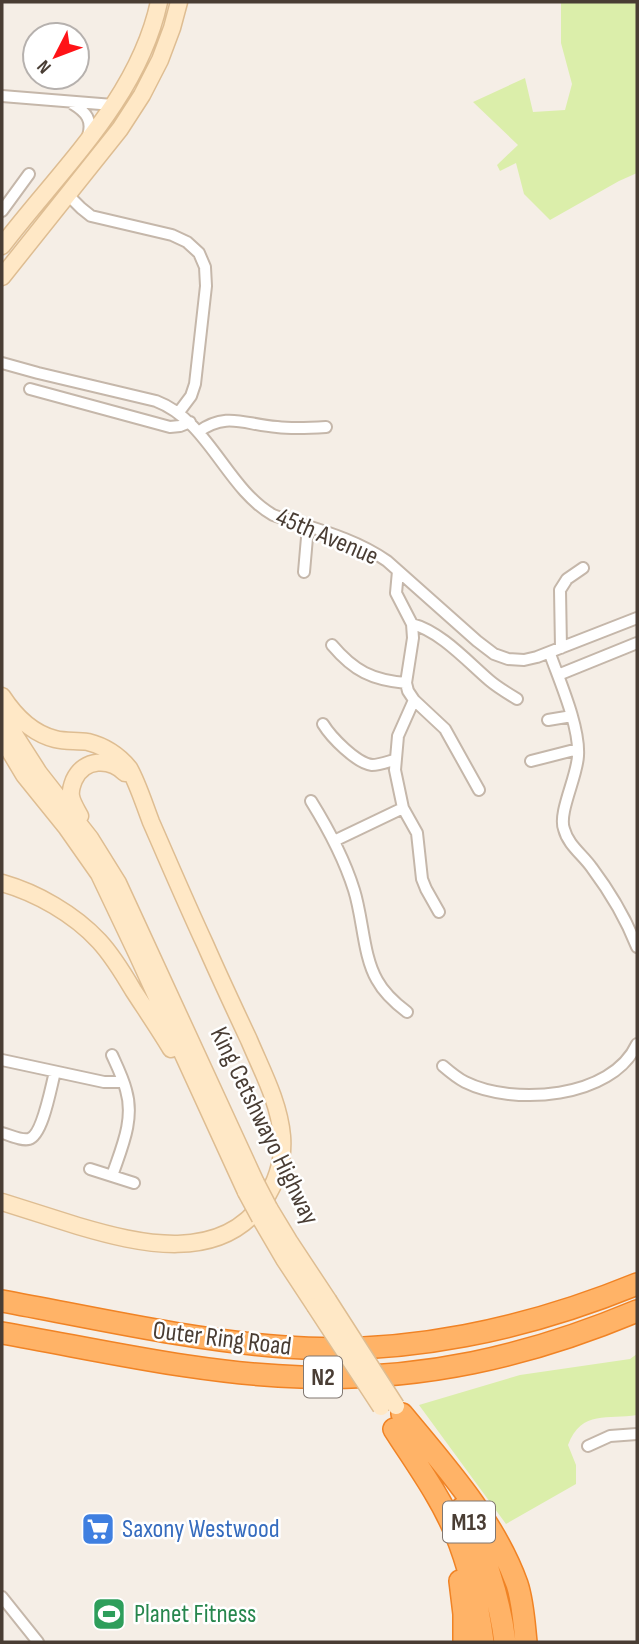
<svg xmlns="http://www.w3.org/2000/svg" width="639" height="1644" viewBox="0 0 639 1644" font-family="'Sofia Sans Condensed',sans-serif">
<rect width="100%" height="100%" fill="#f5eee6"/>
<!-- green -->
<path fill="#dbeeaa" d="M561,2H637V173L619,181L550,220L524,194L516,163L500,171L497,165L518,145L473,102L525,78L533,112L565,110L572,84L561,43Z
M637,1354V1415C608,1420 582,1409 568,1445L576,1465V1484L506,1524L419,1405L520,1375L630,1359Z"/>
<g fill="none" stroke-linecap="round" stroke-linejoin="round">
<defs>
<path id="street" d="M2,96L113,105
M73,104C86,112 93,120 88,136
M67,194L81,208L91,216L172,235L187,242L199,253L205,267L206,286L195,384L191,396L179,412
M2,211L29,174
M2,363L38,373L156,401C209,421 226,488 273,515C311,528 353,537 387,561L477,641L494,654L508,659L524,660L537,657L637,618
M30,389L170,427L180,426L190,422
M198,432C227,411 245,425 277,427C293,429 310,428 326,427
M398,571L396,593L412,624L413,638L406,683L408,691L414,700L445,729L479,790
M304,572L308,526
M412,624C440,631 467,661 489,680C497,687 507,693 517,699
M332,645C354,671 372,680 406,683
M561,648L560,590L567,579L583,568
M550,654C560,682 580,727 578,756C577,777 558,813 564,829C568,845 583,855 592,868C610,892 626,919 637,947
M558,675L637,643
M414,700L398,736L395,770L403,808L417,833L422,879L426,889L439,912
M548,720L572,716
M323,724C331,737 356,763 372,765C379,765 387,762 394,760
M531,761L578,749
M311,801C329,830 344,858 354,890C363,918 363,956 377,980C384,993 395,1003 407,1012
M334,841L403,808
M112,1055C117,1066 123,1078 126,1090C135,1120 121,1149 112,1176L134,1183
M2,1060L104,1082H123
M443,1066C450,1072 457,1078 465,1082C513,1106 612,1099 637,1044
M2,1133C10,1135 21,1141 29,1139C43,1135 51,1086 55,1072
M90,1169L112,1176
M588,1446L610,1436L637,1434
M2,1597L38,1642"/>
<path id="secondary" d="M2,246C60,170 138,99 159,2
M2,277L120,129L142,95L160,60L172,28L179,2
M2,696C15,716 31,733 55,739C66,742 77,740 88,742C104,746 119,756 129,768C138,784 144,804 151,822C169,863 186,903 205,944C219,976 234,1008 249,1040C262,1071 279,1102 282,1136C284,1160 277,1181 264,1201C221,1264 139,1244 78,1226C52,1218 27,1210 2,1202
M2,711L16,737L39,773L90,838L118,883L256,1183
M2,738L24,775L66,827L99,874L137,954L246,1192
M80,816C77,810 72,803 71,796C70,790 72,785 74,780C84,758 110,758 125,773
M2,883C37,893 74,914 99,941C112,955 123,973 133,990C146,1010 159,1029 171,1049
M269,1208L289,1241L328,1300
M260,1218L284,1259L315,1306"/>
<path id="highway" d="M2,1301C95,1318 190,1340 285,1347C405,1356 527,1329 637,1284
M2,1333C100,1350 201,1374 301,1377C421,1381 527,1357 637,1311
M402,1414C445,1466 494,1520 517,1584C523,1602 524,1623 526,1642
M394,1429C415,1462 440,1496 455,1532C470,1568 478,1604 483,1642
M462,1508C484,1551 499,1594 505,1642
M460,1581L464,1614V1642"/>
</defs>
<!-- street casing -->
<use href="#street" stroke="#c5b7aa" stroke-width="14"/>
<!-- secondary casing -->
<use href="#secondary" stroke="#debd92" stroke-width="19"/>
<!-- highway casing -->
<use href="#highway" stroke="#f08325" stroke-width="24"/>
<!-- street -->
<use href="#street" stroke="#fff" stroke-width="10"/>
<!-- secondary -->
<use href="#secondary" stroke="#ffe8c6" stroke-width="16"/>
<!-- highway -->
<use href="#highway" stroke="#ffb367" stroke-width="21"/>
<defs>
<path id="secondary-bridge" d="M256,1183L269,1208
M246,1192L260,1218
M328,1300L396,1406
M315,1306L381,1407"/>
</defs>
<!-- secondary-bridge casing -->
<use href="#secondary-bridge" stroke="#debd92" stroke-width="19" stroke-linecap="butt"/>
<!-- secondary-bridge -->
<use href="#secondary-bridge" stroke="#ffe8c6" stroke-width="16"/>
</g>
<!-- icons -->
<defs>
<symbol id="supermarket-square" viewBox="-11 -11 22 22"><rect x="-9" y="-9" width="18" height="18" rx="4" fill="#3f7fe0" stroke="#fff"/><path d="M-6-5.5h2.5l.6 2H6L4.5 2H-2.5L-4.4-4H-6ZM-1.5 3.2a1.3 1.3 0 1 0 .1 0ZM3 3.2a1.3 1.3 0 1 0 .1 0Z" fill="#fff"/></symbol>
<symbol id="stadium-square" viewBox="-11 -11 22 22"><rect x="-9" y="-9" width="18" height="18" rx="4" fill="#2e9e5b" stroke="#fff"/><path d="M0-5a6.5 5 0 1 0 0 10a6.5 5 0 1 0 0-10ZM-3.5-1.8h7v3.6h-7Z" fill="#fff"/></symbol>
</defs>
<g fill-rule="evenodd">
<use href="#supermarket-square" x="79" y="1510" width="38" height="38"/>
<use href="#stadium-square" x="90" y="1595" width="38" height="38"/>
</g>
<g text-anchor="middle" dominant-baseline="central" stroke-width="5" stroke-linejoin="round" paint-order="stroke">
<!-- shield labels -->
<g fill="#fff" stroke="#807771" stroke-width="2">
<rect x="304" y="1356.5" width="38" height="41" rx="5"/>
<rect x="443" y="1501.5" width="52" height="41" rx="5"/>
</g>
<g font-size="24" font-weight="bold" fill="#493d34">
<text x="323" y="1377">N2</text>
<text x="469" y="1522">M13</text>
</g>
<!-- street labels -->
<g font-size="26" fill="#493d34" stroke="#fff">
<text transform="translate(327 537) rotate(23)">45th Avenue</text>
<text transform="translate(264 1126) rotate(64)">King Cetshwayo Highway</text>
<text transform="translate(222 1339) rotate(7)">Outer Ring Road</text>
</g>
<!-- shop labels -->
<g font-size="26" fill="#366cbe" stroke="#fff" text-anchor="start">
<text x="122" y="1529">Saxony Westwood</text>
</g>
<!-- leisure labels -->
<g font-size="26" fill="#27864d" stroke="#fff" text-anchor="start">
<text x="134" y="1614">Planet Fitness</text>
</g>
</g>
<!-- border -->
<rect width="639" height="1644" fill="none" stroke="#493d34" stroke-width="7"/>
<!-- north arrow -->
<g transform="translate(56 56) rotate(228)"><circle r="33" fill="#ffffff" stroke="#b6b1ae" stroke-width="2"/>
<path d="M0-5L12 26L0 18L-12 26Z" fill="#ff1317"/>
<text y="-10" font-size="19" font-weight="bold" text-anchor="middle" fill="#493d34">N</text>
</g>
</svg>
